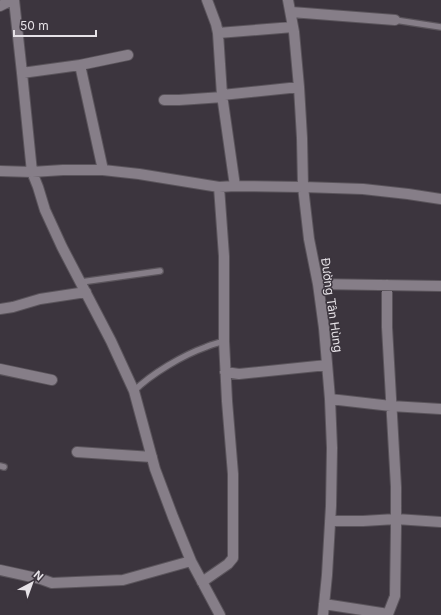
<svg xmlns="http://www.w3.org/2000/svg" width="441" height="615" viewBox="0 0 441 615" font-family="Inter,sans-serif">
<rect width="100%" height="100%" fill="#3c353e"/>
<g fill="none" stroke-linecap="round" stroke-linejoin="round">
<defs>
<path id="lane" d="M395,20L441,27
M81,282L160,271
M134,391C151,374 183,355 206,347C212,344 218,343 224,341
M0,466L4,467"/>
<path id="street" d="M14,0L22,73L32,172L38,187L45,210L62,247L111,341L134,391L155,469L173,517L191,561L220,615
M207,0L216,24L218,33L222,95L235,186
M288,0L294,32L299,87L302,138L303,187L309,239L318,284L324,328L330,399L332,448L331,506L327,575L323,615
M0,6L12,0
M291,12L395,20
M218,33L293,27
M80,65L103,170
M22,73L80,65L128,55
M222,95L299,87
M164,100H179L223,97
M0,171L32,172L63,170H103L139,174L219,187L235,186L303,187L363,189L408,194L441,199
M318,284L441,286
M0,309L13,307L40,299L86,292
M0,369L52,380
M225,372L239,374L327,365
M330,399L391,406L441,409
M77,452L152,457
M330,521H363L396,519L441,522
M0,570L41,579L52,583L123,580L191,561
M202,582L228,564L233,558V474L227,401L224,341V256L219,187
M324,604L388,614L395,596L396,528V487L387,327V285"/>
</defs>
<!-- lane casing -->
<use href="#lane" stroke="#5a545b" stroke-width="8"/>
<!-- street casing -->
<use href="#street" stroke="#5a545b" stroke-width="12"/>
<!-- lane -->
<use href="#lane" stroke="#867e88" stroke-width="5.5"/>
<!-- street -->
<use href="#street" stroke="#867e88" stroke-width="10"/>
</g>
<g text-anchor="middle" dominant-baseline="central" stroke-width="3" stroke-linejoin="round" paint-order="stroke">
<!-- street labels -->
<g font-size="12" fill="#e6e2e7" stroke="#3c353e">
<text transform="translate(332 305) rotate(82)">Đường Tân Hùng</text>
</g>
</g>
<!-- north arrow -->
<g transform="translate(32 583) rotate(41)" stroke="#3c353e" stroke-width="3" paint-order="stroke">
<path d="M0-3L7 15L0 10L-7 15Z" fill="#e6e2e7"/>
<text y="-6" font-size="11" font-weight="bold" text-anchor="middle" fill="#e6e2e7">N</text>
</g>
<!-- scale -->
<path d="M14 30v6h82v-6" fill="none" stroke="#e6e2e7" stroke-width="2"/>
<text x="20" y="30" font-size="12" fill="#e6e2e7" stroke="#3c353e" stroke-width="3" paint-order="stroke">50 m</text>
</svg>
